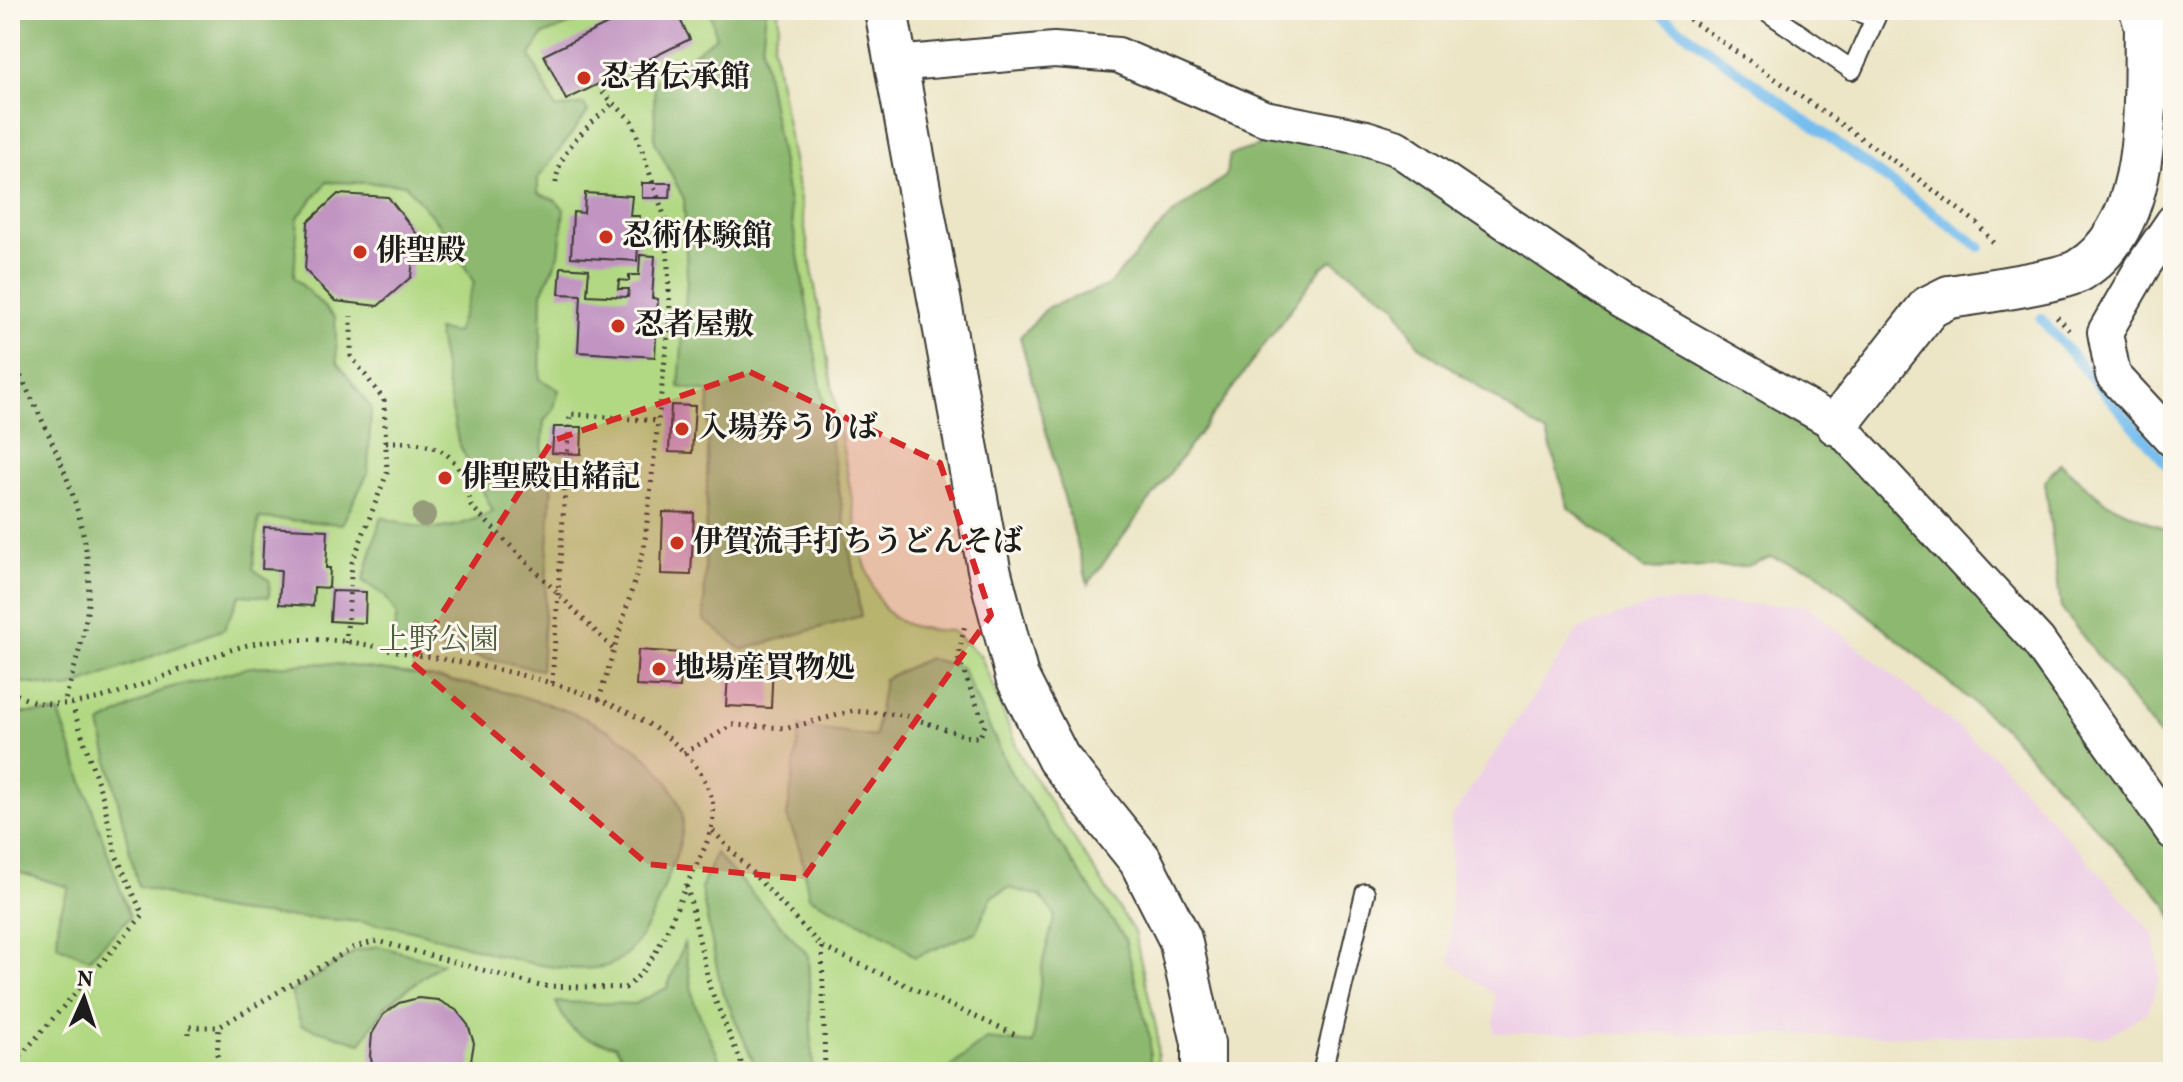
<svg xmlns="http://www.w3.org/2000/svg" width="2183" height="1082" viewBox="0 0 2183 1082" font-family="Vollkorn,'Noto Serif JP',serif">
<rect width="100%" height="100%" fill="#fbf7ec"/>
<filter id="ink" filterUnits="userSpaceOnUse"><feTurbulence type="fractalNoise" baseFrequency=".0125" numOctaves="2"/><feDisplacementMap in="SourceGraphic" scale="16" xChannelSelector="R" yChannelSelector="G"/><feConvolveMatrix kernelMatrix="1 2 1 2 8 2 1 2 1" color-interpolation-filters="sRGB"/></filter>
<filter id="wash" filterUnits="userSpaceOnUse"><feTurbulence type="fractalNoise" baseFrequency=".006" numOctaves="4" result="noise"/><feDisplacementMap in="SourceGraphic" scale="32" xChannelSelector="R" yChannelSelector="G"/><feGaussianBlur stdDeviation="1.8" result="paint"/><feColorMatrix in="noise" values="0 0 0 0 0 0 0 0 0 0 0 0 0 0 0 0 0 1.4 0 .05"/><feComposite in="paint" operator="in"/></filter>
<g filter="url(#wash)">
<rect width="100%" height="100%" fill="#ece5c6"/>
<!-- built -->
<path fill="#eed0e7" d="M1658,602L1807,606L1998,760L2154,934L2160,978L2147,1012L2106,1037L1494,1033L1495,995L1450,962L1451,818L1579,629Z"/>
<!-- green -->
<path fill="#b1d882" stroke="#667a4f" stroke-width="2" d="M10,10H778L779,24L773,44L861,552C880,611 885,629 952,631L981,657L1020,755L1134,932L1157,1032L1158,1072H10Z"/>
<!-- forest -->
<path fill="#8cb870" stroke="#546a46" stroke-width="2" d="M10,10H605L543,35L530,55L556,109L584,104L588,112L538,178V193L555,200L564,209L559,255L542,293L540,379L559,390L553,411L544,421L542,453L553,464L541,670L392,639L397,615L385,596L363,581L381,517C430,532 447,534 493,511L458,442L437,330L456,333L474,283L447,234L405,184L327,182L298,217L294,277L335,318L337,362L371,408L368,473L342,524L259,518L253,569L270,581L269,597L240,595L224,629L67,689L21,682L10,658Z
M710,10H766L762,48L861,616L742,650L704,620L709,392L679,387L687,278L684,199L655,142L654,82L716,37Z
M1300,139L1393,159L1830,432L2027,646L2173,849V920L2166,903L2006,730L1813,569L1771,557L1747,566L1644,569L1568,507L1547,434L1418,345L1395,305L1333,260L1322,267L1088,584L1020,337L1048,307L1109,285L1169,217L1226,176L1230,155L1277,140Z
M2060,463L2104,501L2173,534V753L2061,608L2045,481Z
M928,658L961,667L1011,773L1125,939L1150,1039V1072H952V1066L986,1039L1033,1044L1043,961L1055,915L1040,896L1009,888L992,896L976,932L915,957L890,937L809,897L800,850L787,817L800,727L875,737L884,679Z
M327,663C428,677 643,694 681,809C689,833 671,867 663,890C652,918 634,961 602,967C542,977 464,942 406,929C341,915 272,921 207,907C184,902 162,891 138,886L100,724L165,689L250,667Z
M10,706L19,713H59L130,917L89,959L57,945L59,916L69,887L10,870Z
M715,853L808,955L813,1072H758L721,987L701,889Z
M684,943L694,1002L725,1072H633L615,1045C581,1038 570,1035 556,1002L634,1004L667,988Z
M378,946L442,963L386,1005L361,1043L301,1025L291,992L356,951Z"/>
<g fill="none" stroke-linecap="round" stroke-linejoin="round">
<!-- stream -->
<path stroke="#77beef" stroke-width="10" d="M1654,10L1980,247
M2041,319L2173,472"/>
</g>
<g id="blocks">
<!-- building -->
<path fill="#c194c2" d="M636,10H675L690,39L566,100L544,55Z
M642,183H671L670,198H642Z
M585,193L632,196L630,216H640L637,261L571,257L573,212L584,213Z
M338,194L388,197L416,233L411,277L378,306L335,301L305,270L308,222Z
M640,255L655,256L652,298L658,299L655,357L578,352L581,295L559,294L561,267L589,269L587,295L628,297L629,289H618L619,280L629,281V275H639Z
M671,405L695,406L692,453L669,452Z
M554,427H582L581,454L552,453Z
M663,512L694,513L691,575L661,574Z
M264,527L328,530L326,568H330L329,588L314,587L313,606L279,604L281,570L262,569Z
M332,591L366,592L365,623L330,621Z
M638,650L682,653L680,688L636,686Z
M729,659L773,661L771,708L726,706Z
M418,998L438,1000L456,1010L468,1025L474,1043L469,1072H376L370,1056L372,1034L383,1015L399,1003Z"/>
</g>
</g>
<g filter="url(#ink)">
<use href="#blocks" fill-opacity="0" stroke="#3b3a36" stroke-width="2"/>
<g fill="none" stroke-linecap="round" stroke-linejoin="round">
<defs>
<path id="service" d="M1765,10L1852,70L1879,10
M1853,10L1875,18
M1322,1072L1365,893"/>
<path id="minor" d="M2146,26L2155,16L2173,13
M895,64L1054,50L1118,55L1264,118L1366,138L1397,148L1621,301L1837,424L2038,641L2173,832
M2173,222L2143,266L2105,332L2113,375L2173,440"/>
<path id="tertiary" d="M886,10L989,569L1017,677L1058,758L1140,860L1180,939L1203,1043V1072
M1837,424L1929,307L1949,297C1975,293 2062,281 2080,270C2155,224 2144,100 2146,26L2141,10"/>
</defs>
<!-- service casing -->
<use href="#service" stroke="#3b3a36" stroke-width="22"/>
<!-- minor casing -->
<use href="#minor" stroke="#3b3a36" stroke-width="38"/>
<!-- tertiary casing -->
<use href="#tertiary" stroke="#3b3a36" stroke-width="46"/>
<!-- path -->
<path stroke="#3b3a36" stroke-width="5" stroke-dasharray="2 6" stroke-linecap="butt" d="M1676,10L1901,166L1977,223L1995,245
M556,183C558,149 590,125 613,103
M2057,317L2073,334
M10,355C47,430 95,516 88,603C85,637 73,671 64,704
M386,442C440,441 460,451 471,506L614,650
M346,643L352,563L387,473L384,400L351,356V316
M552,683L570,414L658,421
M10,690C67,734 183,662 244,646C268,639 304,639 328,640C356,641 385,649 412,654C499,668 672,696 709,790C722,822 702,853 689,880C671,918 659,962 625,988L540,986L378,941L354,947L219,1027H189V1034
M599,700L644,549L670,313L666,221L632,121L599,89
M684,753L733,725L788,728L853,711L903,715L969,737H980L985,725L958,658L965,624
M713,831L822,947L1018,1036
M687,886L710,988L745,1072
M822,947L825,1072
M10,1061L39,1072
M10,1068L143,915L116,855L103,798L72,705
M216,1072L219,1027"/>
<!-- service -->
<use href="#service" stroke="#fff" stroke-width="18"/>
<!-- minor -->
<use href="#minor" stroke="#fff" stroke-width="34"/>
<!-- tertiary -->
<use href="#tertiary" stroke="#fff" stroke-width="42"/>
</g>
<!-- trees -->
<circle fill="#969b7c" cx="424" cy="515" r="12"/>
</g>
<!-- marked area -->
<path fill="#d62828" fill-opacity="0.2" stroke="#d62828" stroke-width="6" stroke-dasharray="16 10" stroke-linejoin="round" d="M750,372L940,463L991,615L803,879L647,864L411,662L552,441Z"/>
<!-- markers -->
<g fill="#c8321e" stroke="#fbf7ec" stroke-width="3">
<circle cx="584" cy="78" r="8"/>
<circle cx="606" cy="237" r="8"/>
<circle cx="360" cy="252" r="8"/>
<circle cx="618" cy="326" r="8"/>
<circle cx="682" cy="429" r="8"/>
<circle cx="445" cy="478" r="8"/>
<circle cx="677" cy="543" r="8"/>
<circle cx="659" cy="669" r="8"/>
</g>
<g text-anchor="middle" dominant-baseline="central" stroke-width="6" stroke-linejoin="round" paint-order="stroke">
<!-- poi labels -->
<g font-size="30" font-weight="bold" fill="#1c1c1c" stroke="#fbf7ec" text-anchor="start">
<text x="600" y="78">忍者伝承館</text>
<text x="622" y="237">忍術体験館</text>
<text x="376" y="252">俳聖殿</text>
<text x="634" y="326">忍者屋敷</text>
<text x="698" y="429">入場券うりば</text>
<text x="461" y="478">俳聖殿由緒記</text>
<text x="693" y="543">伊賀流手打ちうどんそば</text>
<text x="675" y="669">地場産買物処</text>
</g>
<!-- park labels -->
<g font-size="30" fill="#505e40" stroke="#fbf7ec">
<text x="439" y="641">上野公園</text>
</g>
</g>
<!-- margin -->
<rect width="2183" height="1082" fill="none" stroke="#fbf7ec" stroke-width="40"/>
<!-- north arrow -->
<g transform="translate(84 998) rotate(3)" stroke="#fbf7ec" stroke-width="6" paint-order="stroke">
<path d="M0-6L14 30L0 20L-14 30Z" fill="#1c1c1c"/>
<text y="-12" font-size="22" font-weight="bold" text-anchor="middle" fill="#1c1c1c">N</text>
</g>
</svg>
